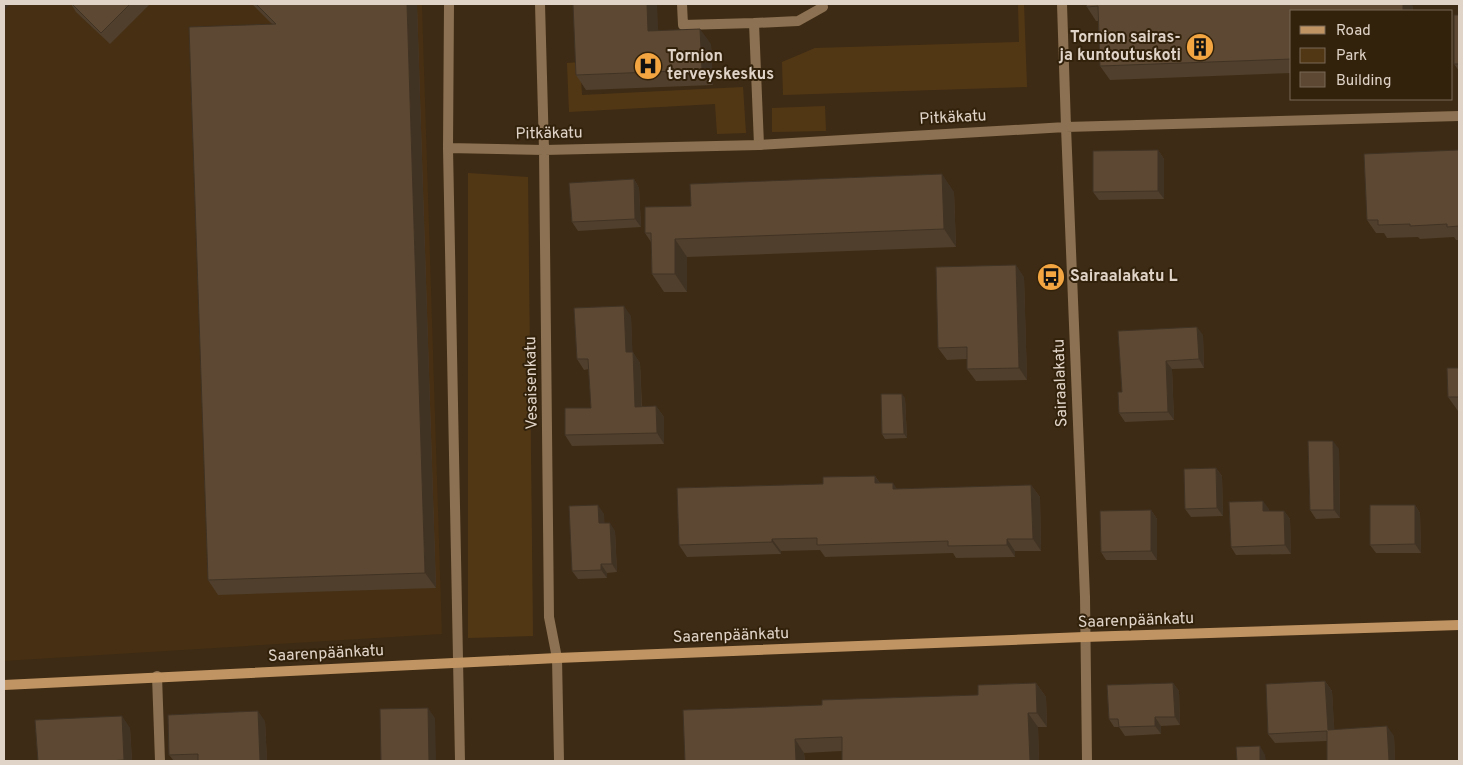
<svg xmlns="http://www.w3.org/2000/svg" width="1463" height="765" viewBox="0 0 1463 765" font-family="Overpass,sans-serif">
<rect width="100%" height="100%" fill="#3d2b15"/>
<!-- built -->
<path fill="#462f13" d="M4,4H422L442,634L4,661Z"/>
<!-- green -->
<path fill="#523715" d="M1018,4H1024L1027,87L783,95L782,62L815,48L1019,42Z
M580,62L582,95L743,87L746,133L717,134L715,104L569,112L567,63Z
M825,106L826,131L772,132V108Z
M468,173L528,177L533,636L468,638Z"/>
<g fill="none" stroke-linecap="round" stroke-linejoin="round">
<!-- lane -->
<path stroke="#8c7152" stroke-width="10" d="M682,4L683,25L754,23
M759,145L754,23L798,21L823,7"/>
<!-- street -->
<path stroke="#8c7152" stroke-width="10" d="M449,4L448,148L460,761
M540,4L544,150L549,617L557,658L559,761
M1062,4L1066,127L1085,597L1087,761
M448,148L544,150L759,145L1066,127L1459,116
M157,676L160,761"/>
<!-- secondary -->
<path stroke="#c19563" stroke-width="10" d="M4,685L557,658L1084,637L1459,625"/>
</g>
<!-- wall -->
<path fill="#503f2c" d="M71,4H150L110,44L76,12Z
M252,4H417L436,588L218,595L208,580L272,24Z
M1086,4H1412L1413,11H1292V73L1110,80L1100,66L1098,21H1096L1087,7Z
M1459,15V71L1454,64Z
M658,31L711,44L713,85L586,90L576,75Z
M1158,150L1164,159V199L1099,200L1093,192Z
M1459,150V240H1456L1454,237L1420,239L1418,237L1387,238L1384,233H1376L1367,220Z
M634,179L639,188L641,227L578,231L572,222Z
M954,192L956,247L687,257V292H664L652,274L651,242L645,233L691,206Z
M1024,277L1027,380L976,381L967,369V359L947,360L938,348Z
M631,316L632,352L640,363L642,406H656L664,417V444L572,446L565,435L591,408L589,369L584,370L577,359Z
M1203,335L1204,368L1172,369L1174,420L1125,422L1119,413L1122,392Z
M1459,368V411H1458L1448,397Z
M905,398L907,438L885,439L882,434Z
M1339,449L1340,518L1316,519L1310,510Z
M1216,468L1222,476L1223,516L1191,517L1185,509Z
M875,476L880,483L897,489L1031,485L1040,497L1041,551H1015V557L956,558L953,553L825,557L820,550L781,551V554L687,557L679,545L823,484Z
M1415,505L1420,513L1421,553H1376L1370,545Z
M1269,509V511H1284L1290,519L1291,554L1236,555L1231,547Z
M1151,510L1157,519V560H1106L1101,552Z
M604,514V523L615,531L617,572L607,573V578L578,579L572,571Z
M1325,681L1332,691L1334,729L1394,736L1395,761H1327V741L1275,743L1268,734Z
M1036,683L1046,697L1047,727H1038L1039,761H842V751L804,753L805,761H685L822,705L978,695Z
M1173,683L1179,691L1180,725L1161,726V734L1125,736L1119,727H1114L1109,719Z
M265,721L267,761H174L169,755Z
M130,728L132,761H38Z"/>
<!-- shaded-wall -->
<path fill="#413324" d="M4,4H10L4,11Z
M407,4H417L436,588L425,573Z
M647,4H657L659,46L648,31Z
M1403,4H1412L1413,11H1403Z
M700,29L711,44L713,85L702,70Z
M1158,150L1164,159V199L1158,191Z
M942,174L954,192L956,247L944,229Z
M634,179L639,188L641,227L635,219Z
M675,239L687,257V292L675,274Z
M1016,265L1024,277L1027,380L1019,368Z
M624,306L631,316L633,363L626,352Z
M1197,327L1203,335L1204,368L1199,359Z
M633,352L640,363L642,417L635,407Z
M1166,361L1172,369L1174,420L1168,412Z
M902,394L905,398L907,438L904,434Z
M656,406L664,417V444L657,433Z
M1333,441L1339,449L1340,518L1334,510Z
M1216,468L1222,476L1223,516L1217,508Z
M875,476L883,488L875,483Z
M893,483L901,495L893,489Z
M1031,485L1040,497L1041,551L1033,539Z
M1263,501L1269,509V520L1263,511Z
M598,505L604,514L605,531L599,523Z
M1415,505L1420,513L1421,553L1415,544Z
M1151,510L1157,519V560L1151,551Z
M1284,511L1290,519L1291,554L1285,545Z
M610,523L615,531L617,572L612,564Z
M772,539L781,551V554L772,542Z
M1007,539L1015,551V557L1007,545Z
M601,564L607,573V578L601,570Z
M1325,681L1332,691L1335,739L1328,730Z
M1036,683L1046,697L1047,727L1037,713Z
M1173,683L1179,691L1180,725L1175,717Z
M428,708L435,718L436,761H429Z
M258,711L265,721L267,761H260Z
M1028,713L1038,727L1039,761H1030Z
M122,716L130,728L132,761H125L124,760Z
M1155,717L1161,726V734L1155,726Z
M1387,726L1394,736L1395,761H1389Z
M795,739L804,753L805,761H796Z
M1260,746L1265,755L1266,761H1260Z"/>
<!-- building -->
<path fill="#5d4933" stroke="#413324" d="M72,4H130L101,33Z
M256,4H407L425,573L208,580L189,27L276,24Z
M573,4H647L648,31L700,29L702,70L576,75Z
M1086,4H1403V11H1292V59L1100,66L1098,6L1087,7Z
M1454,15H1459V64H1454Z
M1158,150V191L1093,192V151Z
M1459,150V226L1447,227V224L1410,226V224L1378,225V220H1367L1364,154Z
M942,174L944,229L675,239V274H652L651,233H645V207L691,206L690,184Z
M634,179L635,219L572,222L569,183Z
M1016,265L1019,368L967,369V347L938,348L936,267Z
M624,306L626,352H633L635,407L656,406L657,433L565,435V408H591L588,359H577L574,308Z
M1197,327L1199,359L1166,361L1168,412L1119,413L1118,392H1122L1118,331Z
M1447,368H1459V397H1448Z
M881,394H902L904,434H882Z
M1308,441H1333L1334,510H1310Z
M1216,468L1217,508L1185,509L1184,469Z
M875,476V483H893V489L1031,485L1033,539H1007V545L948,546V541L817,545V538L772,539V542L679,545L677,488L823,484V477Z
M1263,501V511H1284L1285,545L1231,547L1229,502Z
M598,505L599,523H610L612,564H601V570L572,571L569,506Z
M1370,505H1415V544L1370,545Z
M1151,510V551L1101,552L1100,511Z
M1325,681L1328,730L1387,726L1389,761H1327V731L1268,734L1266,684Z
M1036,683L1037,713H1028L1030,761H842V737L795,739L796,761H685L683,710L822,705V700L978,695V685Z
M1173,683L1175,717H1155V726L1119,727L1118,719H1109L1107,685Z
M428,708L429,761H381L380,709Z
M258,711L260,761H198V754L169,755L168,715Z
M122,716L124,760L107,761H38L35,720Z
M1260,746V761H1237L1236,747Z"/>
<!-- icons -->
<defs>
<symbol id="building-disc" viewBox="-11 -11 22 22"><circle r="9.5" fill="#f2a541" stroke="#32210b"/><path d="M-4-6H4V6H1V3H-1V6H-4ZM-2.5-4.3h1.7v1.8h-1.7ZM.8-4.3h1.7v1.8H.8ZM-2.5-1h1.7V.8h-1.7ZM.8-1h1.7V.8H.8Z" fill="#111"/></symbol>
<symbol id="hospital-disc" viewBox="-11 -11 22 22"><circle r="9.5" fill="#f2a541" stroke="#32210b"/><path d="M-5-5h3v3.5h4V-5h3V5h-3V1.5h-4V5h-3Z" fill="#111"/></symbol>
<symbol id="bus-disc" viewBox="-11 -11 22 22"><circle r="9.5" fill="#f2a541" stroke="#32210b"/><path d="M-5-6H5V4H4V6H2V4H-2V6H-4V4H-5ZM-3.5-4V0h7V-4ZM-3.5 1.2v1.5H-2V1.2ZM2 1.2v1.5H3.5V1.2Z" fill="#111"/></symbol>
</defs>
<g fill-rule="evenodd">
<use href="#building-disc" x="1184" y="31" width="32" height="32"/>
<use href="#hospital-disc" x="632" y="50" width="32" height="32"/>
<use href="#bus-disc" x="1035" y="261" width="32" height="32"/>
</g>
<g text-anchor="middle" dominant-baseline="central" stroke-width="4" stroke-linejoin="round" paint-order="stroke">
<!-- poi labels -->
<g font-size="16" font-weight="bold" fill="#e0d4c8" stroke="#32210b" text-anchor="start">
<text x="1181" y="38" text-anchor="end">Tornion sairas-<tspan x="1181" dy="18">ja kuntoutuskoti</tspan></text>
<text x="667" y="57">Tornion<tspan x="667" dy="18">terveyskeskus</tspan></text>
<text x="1070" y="277">Sairaalakatu L</text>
</g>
<!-- street labels -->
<g font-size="16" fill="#e0d4c8" stroke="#32210b">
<text transform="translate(953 118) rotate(-3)">Pitkäkatu</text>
<text transform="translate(549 134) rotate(-1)">Pitkäkatu</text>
<text transform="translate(532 383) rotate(-91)">Vesaisenkatu</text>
<text transform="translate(1061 383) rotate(-92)">Sairaalakatu</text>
<text transform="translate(1136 621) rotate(-2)">Saarenpäänkatu</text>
<text transform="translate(731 636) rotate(-2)">Saarenpäänkatu</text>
<text transform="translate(326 654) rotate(-3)">Saarenpäänkatu</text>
</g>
</g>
<!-- border -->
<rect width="1463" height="765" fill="none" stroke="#e0d4c8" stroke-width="10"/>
<!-- legend -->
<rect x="1290" y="10" width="162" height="90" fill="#32210b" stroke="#786957"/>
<rect x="1300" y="26" width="25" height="8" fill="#c19563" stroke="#786957"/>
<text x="1336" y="35" font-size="15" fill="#e0d4c8">Road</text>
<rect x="1300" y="48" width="25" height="15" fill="#523715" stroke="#786957"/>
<text x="1336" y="60" font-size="15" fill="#e0d4c8">Park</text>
<rect x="1300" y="72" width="25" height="15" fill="#5d4933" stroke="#786957"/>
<text x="1336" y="85" font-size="15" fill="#e0d4c8">Building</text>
</svg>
